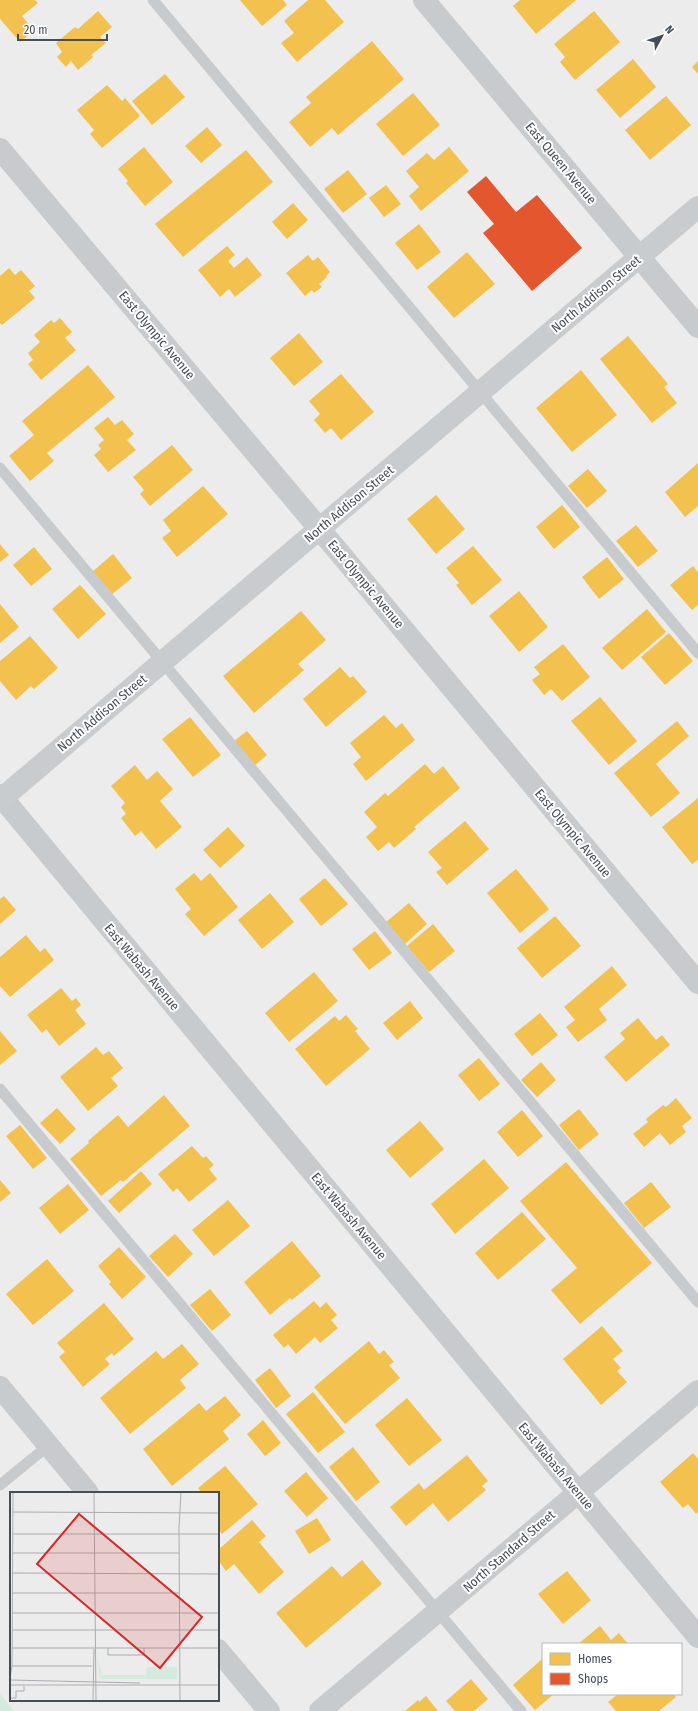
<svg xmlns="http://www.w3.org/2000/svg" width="698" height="1711" viewBox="0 0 698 1711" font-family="'Fira Sans Condensed',sans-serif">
<rect width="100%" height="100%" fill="#edecec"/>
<!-- green -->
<path fill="#d2ebdc" d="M0,1694L14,1711H0Z"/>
<!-- homes -->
<path fill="#f2c14e" d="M0,0H35L38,3L22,16L34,31L20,42L0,19Z
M240,0H283L287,5L262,26Z
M308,0H325L344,22L297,62L281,43L294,33L284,21Z
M520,0H576L536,34L513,6Z
M98,11L112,27L100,37L106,43L91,55L93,57L78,70L71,61L66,67L57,57L62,52L56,43L75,27L78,29Z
M594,11L620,42L575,80L560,62L565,57L554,44Z
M372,41L404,79L338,135L332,128L310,147L289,122L311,103L306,97Z
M633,59L656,87L620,118L596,90Z
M698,61V74L692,67Z
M165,74L185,97L152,125L132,101Z
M107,85L122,101L125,98L140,116L102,148L90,134L94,130L77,110Z
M413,93L440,125L403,156L376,124Z
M666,96L691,125L650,160L625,130Z
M207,127L222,145L201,163L185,146Z
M144,147L173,182L145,206L126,183L128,181L118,169Z
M449,147L469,171L421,211L409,196L419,187L406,171L427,153L434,160Z
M246,150L273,182L183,257L155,224Z
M348,170L367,194L343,213L324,189Z
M386,185L401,204L384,217L369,198Z
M293,203L308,220L287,239L272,222Z
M419,224L441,252L417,270L395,243Z
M227,246L235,255L228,261L234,268L247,257L262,275L235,297L229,289L220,297L198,270Z
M467,252L495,284L454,318L427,287Z
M308,255L313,261L318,257L330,272L326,276L327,277L319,284L322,287L314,293L312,290L305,296L286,273Z
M9,268L15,275L21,270L35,286L29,291L35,298L2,325L0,323V276Z
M60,318L72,332L65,338L76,350L41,380L28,364L33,360L28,353L40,342L34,335L51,320L54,323Z
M299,333L323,362L294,386L270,358Z
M628,336L668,384L664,387L677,403L652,423L600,359Z
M88,365L115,397L47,453L54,461L30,481L9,456L34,435L22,421Z
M581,370L617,415L572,452L536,408Z
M341,374L374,412L341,440L331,428L325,433L314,420L320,414L309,401Z
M108,417L115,425L122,420L134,434L127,440L136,450L108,472L94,455L101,449L98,445L104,440L94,428Z
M172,445L193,470L150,506L140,494L144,490L133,477Z
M698,463V506L685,517L665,492Z
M588,469L607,491L587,508L568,486Z
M203,486L228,514L177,557L162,538L171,531L163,520Z
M436,495L465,529L436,554L407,519Z
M562,505L580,527L554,549L536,527Z
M636,525L658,551L638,567L616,541Z
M0,544L9,555L0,562Z
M473,546L502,580L472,605L456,585L459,583L446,568Z
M34,547L52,569L31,586L13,565Z
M113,554L132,578L111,595L92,572Z
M607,557L624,579L599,599L582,577Z
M693,566L698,572V605L692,610L670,585Z
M80,585L106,614L78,639L52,609Z
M519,591L548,627L519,652L489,616Z
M0,604L19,627L0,643Z
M647,609L666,632L622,670L602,648Z
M301,611L326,640L298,664L304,670L254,713L223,676Z
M669,633L693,661L665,685L641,657Z
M30,636L58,668L34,689L31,686L16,700L0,681V661Z
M563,644L590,677L562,701L551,689L544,695L532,680L540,674L534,667Z
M340,667L350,678L353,676L367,692L326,727L303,699Z
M600,697L637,741L609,765L571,721Z
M384,715L396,728L402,723L415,740L366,781L353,764L361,757L350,743Z
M190,717L221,755L193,777L162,739Z
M677,721L689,736L656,764L680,793L651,817L614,773Z
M247,731L267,755L254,766L234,741Z
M425,764L434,774L443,766L460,788L414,827L416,829L394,848L389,842L378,851L366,837L377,827L364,812L385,793L388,796Z
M135,765L147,780L157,771L173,789L160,801L182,827L156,849L141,831L135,836L121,818L126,814L121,807L125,803L111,786Z
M698,798V860L692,864L662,827Z
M465,821L489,849L447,885L436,872L442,868L428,852Z
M228,827L245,846L220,868L203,850Z
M516,869L549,909L520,933L487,893Z
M194,873L201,881L210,873L238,907L204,936L185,914L191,909L175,889Z
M325,878L348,904L321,926L299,899Z
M270,893L294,922L262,949L238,920Z
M4,896L16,910L0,924V899Z
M409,903L427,924L405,944L386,922Z
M555,916L581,946L542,978L517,948Z
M433,924L455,951L429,972L407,946Z
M375,931L392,953L369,970L352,949Z
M26,935L40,952L45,948L54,960L10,997L0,986V957Z
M612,966L627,985L599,1009L607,1020L578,1042L566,1027L575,1020L564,1007Z
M314,972L338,1001L289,1042L265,1013Z
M61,988L72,1001L76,998L81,1005L75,1010L86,1024L59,1046L46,1029L42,1033L27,1015Z
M410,1001L423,1018L397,1040L383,1023Z
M540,1013L558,1035L532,1056L514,1034Z
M346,1015L358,1029L355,1031L370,1049L326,1086L295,1049L335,1016L339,1021Z
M638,1018L656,1040L662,1035L670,1045L626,1082L604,1057L625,1039L620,1033Z
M0,1031L17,1051L0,1065Z
M96,1047L103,1055L109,1051L123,1068L111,1078L118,1086L88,1111L60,1077Z
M479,1058L500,1084L479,1101L458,1075Z
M541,1062L556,1080L537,1097L521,1080Z
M164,1095L190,1126L123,1182L121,1180L101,1196L70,1159L89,1143L88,1141L118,1115L128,1127Z
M676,1098L692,1118L682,1126L686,1132L670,1145L660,1133L644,1147L633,1134L648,1122L646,1119L663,1105L666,1107Z
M57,1108L76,1129L60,1144L40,1123Z
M579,1109L599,1134L579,1150L559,1125Z
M522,1110L543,1136L518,1157L497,1132Z
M420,1121L444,1149L410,1178L386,1150Z
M20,1125L47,1158L33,1169L6,1136Z
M192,1146L203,1158L206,1156L214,1165L209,1169L217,1179L189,1202L177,1188L173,1192L158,1174Z
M484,1159L509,1188L455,1234L431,1204Z
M566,1162L652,1263L580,1324L551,1290L577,1268L520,1201Z
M141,1171L152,1184L119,1213L108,1201Z
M0,1180L11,1193L0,1202Z
M651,1182L671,1207L644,1228L624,1203Z
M68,1184L89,1210L60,1234L39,1208Z
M228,1200L250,1226L214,1256L192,1230Z
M522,1212L546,1239L498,1280L475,1253Z
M175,1234L193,1254L168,1277L149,1256Z
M292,1241L321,1276L292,1300L290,1298L270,1315L244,1282Z
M119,1247L146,1277L122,1299L109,1284L111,1282L98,1266Z
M47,1259L74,1291L33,1325L6,1294Z
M210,1289L231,1315L212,1331L190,1305Z
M314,1301L320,1308L326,1302L337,1315L331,1320L338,1328L320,1343L315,1337L296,1354L288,1344L284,1348L273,1335Z
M104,1303L134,1339L114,1356L112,1353L105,1359L110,1364L83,1387L59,1357L65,1352L57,1343Z
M602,1326L623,1351L613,1359L621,1368L617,1371L627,1382L601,1405L563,1359Z
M369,1341L379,1354L384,1350L394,1362L389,1365L400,1378L345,1424L314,1387Z
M182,1344L199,1364L180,1380L186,1388L130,1434L100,1398L156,1351L163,1359Z
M270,1368L291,1396L276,1408L255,1380Z
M313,1392L345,1432L318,1453L286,1414Z
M225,1396L241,1415L223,1431L229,1439L172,1486L143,1449L199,1403L206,1411Z
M407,1398L442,1440L409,1466L375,1425Z
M263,1420L281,1443L265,1456L247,1434Z
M353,1447L380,1482L356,1501L329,1467Z
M693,1453L698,1459V1512L696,1514L688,1504L683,1508L660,1482Z
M467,1455L488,1481L482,1486L486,1490L448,1522L433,1503L406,1526L390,1507L419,1483L424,1490Z
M225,1466L258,1504L222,1534L218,1529V1493H202L198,1488Z
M306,1472L328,1498L307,1517L284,1491Z
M317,1518L331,1540L309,1554L295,1531Z
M252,1520L266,1536L259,1542L284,1572L259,1594L234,1564L226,1571L218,1560V1550Z
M362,1560L382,1584L306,1648L276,1613L332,1566L342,1577Z
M567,1571L591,1600L563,1624L538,1594Z
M600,1626L611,1640L619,1633L628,1644H578Z
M542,1659L543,1694H554L535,1710L513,1685Z
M471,1679L488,1699L474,1711H455L446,1701Z
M618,1694H674L676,1697L659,1711H616L608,1702Z
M426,1696L438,1711H405L418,1700L419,1702Z"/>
<!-- shops -->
<path fill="#e4572e" d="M486,176L516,212L537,195L582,248L532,291L483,233L494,224L467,192Z"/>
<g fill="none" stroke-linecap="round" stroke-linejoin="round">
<!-- lane -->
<path stroke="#c8cbcd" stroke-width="11" d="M153,0L698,653
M0,468L698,1302
M0,1089L521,1711
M0,1485L49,1445"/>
<!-- street -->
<path stroke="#c8cbcd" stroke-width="22" d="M424,0L698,327
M0,149L338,551L698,983
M0,795L698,1637
M0,1387L88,1493
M218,1650L269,1711
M320,1711L698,1391"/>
<!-- secondary -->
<path stroke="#c9ccce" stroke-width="22" d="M0,800L698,207"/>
</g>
<g text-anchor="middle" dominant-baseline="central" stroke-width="4" stroke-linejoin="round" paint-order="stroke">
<!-- street labels -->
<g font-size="13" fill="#454d57" stroke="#fff">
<text transform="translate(561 163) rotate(50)">East Queen Avenue</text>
<text transform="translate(596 294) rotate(-40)">North Addison Street</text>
<text transform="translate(157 335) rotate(50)">East Olympic Avenue</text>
<text transform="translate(349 504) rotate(-40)">North Addison Street</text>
<text transform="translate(366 584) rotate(50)">East Olympic Avenue</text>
<text transform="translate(102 713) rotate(-40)">North Addison Street</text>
<text transform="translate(573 833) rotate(50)">East Olympic Avenue</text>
<text transform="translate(142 967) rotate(50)">East Wabash Avenue</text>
<text transform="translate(349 1216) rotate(50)">East Wabash Avenue</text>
<text transform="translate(556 1466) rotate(50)">East Wabash Avenue</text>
<text transform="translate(509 1551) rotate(-41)">North Standard Street</text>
</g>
</g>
<!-- overview -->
<g transform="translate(10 1492)">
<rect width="209" height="209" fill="#edecec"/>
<path d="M88,166L92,183H136L137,175H167V187H91L89,184Z" fill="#d2ebdc"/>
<path fill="none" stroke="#aaacb0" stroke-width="1" d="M84,0L86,209M3,20L209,21M3,42H209M2,61H169M2,81L209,82M2,101H169M2,121H209M2,138H209M2,156H209M98,156V163H134V156M2,174H82M0,186L2,174L3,0M0,188L130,191M0,193H209M0,206H6V199H14V194M83,209L84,157M170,209L169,36L171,0"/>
<path fill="#d62828" fill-opacity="0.15" stroke="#d62828" stroke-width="2" d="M69,22L192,125L150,176L27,72Z"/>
<rect width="209" height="209" fill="none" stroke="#454d57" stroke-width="2"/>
</g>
<!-- legend -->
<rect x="542" y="1643" width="140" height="52" fill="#ffffff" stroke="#b5b8bc"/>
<rect x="550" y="1653" width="20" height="12" fill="#f2c14e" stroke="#b5b8bc"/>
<text x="578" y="1663" font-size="12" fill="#454d57">Homes</text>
<rect x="550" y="1673" width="20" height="12" fill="#e4572e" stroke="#b5b8bc"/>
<text x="578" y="1683" font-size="12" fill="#454d57">Shops</text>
<!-- north arrow -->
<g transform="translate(662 36) rotate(50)" stroke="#ffffff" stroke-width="3" paint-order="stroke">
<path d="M0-3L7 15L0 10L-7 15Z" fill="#454d57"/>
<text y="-6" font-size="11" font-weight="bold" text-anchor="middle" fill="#454d57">N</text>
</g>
<!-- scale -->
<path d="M18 34v6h89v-6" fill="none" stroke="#454d57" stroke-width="2"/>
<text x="24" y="34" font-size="12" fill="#454d57" stroke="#ffffff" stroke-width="3" paint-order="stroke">20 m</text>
</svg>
